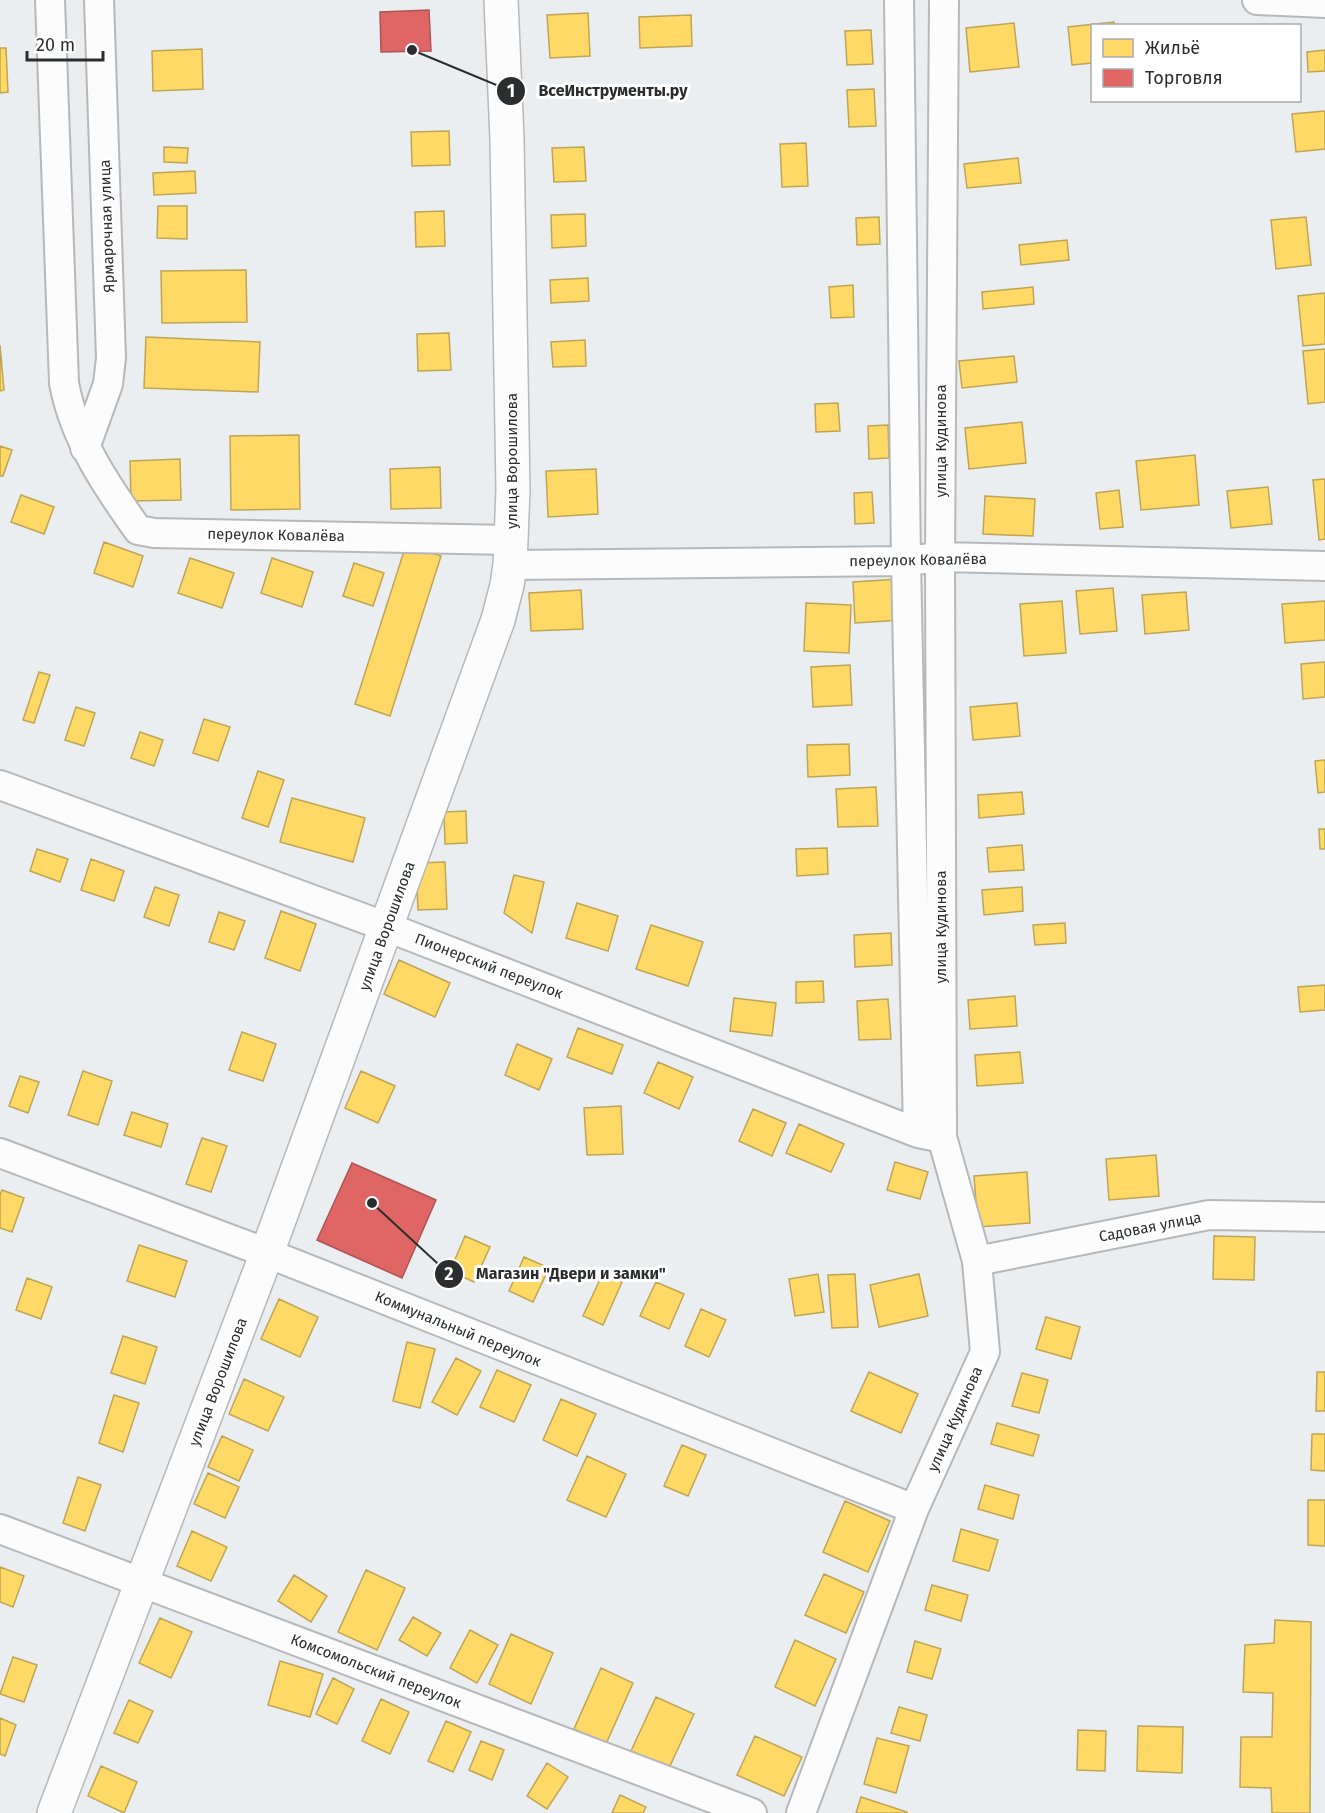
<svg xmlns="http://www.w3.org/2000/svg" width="1325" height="1813" viewBox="0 0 1325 1813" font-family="'Fira Sans',sans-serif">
<rect width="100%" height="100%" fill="#ebeef0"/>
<!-- homes -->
<path fill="#ffd966" stroke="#bfa556" stroke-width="1.5" d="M588,13L590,56L550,58L547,15Z
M691,15L692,46L640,48L639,17Z
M1114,22V26H1092V63L1072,65L1068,27Z
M1014,23L1019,67L970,72L966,28Z
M871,30L873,64L847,65L845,31Z
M0,48H6L8,92L0,93Z
M202,49L203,89L153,91L152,51Z
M1325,50V71L1308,72L1307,52Z
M874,89L876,126L849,127L847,90Z
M1325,111V149L1296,152L1292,114Z
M449,131L450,165L412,166L411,132Z
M806,143L808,186L782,187L780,144Z
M164,147L188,148L187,163L164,162Z
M584,147L586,181L554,182L552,148Z
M1018,158L1021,183L967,188L964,164Z
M195,171L196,193L154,195L153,173Z
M158,206H187V239L157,238Z
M444,211L445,246L416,247L415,212Z
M585,214L586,246L552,248L551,215Z
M879,217L880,244L857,245L856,218Z
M1306,217L1311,265L1276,269L1271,220Z
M1067,240L1069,260L1021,265L1019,245Z
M246,270L247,322L162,323L161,271Z
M588,278L589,301L551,303L550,280Z
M853,285L854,317L831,318L829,287Z
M1033,287L1034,304L983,309L982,292Z
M1325,293V344L1303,346L1298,296Z
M449,333L451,370L418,371L417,334Z
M146,337L260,342L258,392L144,388Z
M585,340L586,366L553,367L551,342Z
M0,345L4,390L0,391Z
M1325,349V402L1308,404L1303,351Z
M1014,356L1017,382L962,388L959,361Z
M838,403L840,431L816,432L815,404Z
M1022,422L1026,463L969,469L965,428Z
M888,425L889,458L869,459L868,426Z
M299,435L300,509L231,510L230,436Z
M0,446L12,450L3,476H0Z
M1195,455L1199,505L1141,510L1136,461Z
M180,459L181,500L131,501L130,461Z
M440,467L441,508L391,509L390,469Z
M596,469L598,514L548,517L546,471Z
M1325,479V539L1319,540L1313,480Z
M1268,487L1272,524L1231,528L1227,491Z
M1119,490L1123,527L1100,529L1096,493Z
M872,492L874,523L855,524L854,493Z
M21,495L54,507L44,534L11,522Z
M985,496L1035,499L1033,536L983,534Z
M104,542L143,556L133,587L94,573Z
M406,545L441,556L390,716L355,704Z
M190,558L234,573L222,608L178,593Z
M272,558L313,572L302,607L261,593Z
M354,563L384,573L373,606L343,596Z
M899,579L902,620L855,623L853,582Z
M1113,588L1117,631L1080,634L1076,591Z
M581,590L583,629L531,631L529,593Z
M1186,592L1189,630L1145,634L1142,595Z
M1062,601L1066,653L1024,656L1020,604Z
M1325,601V640L1285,643L1282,604Z
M806,603L851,605L849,653L804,651Z
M1325,662V697L1303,699L1301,664Z
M850,665L852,705L813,707L811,667Z
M39,672L50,675L34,723L23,720Z
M1017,703L1020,736L973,740L970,707Z
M76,707L95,713L84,746L65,740Z
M204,719L230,727L218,761L193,753Z
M140,732L163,740L154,766L131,758Z
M849,744L850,775L808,777L807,745Z
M1325,760V792L1318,793L1315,761Z
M258,771L284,780L268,827L242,818Z
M876,787L878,826L838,827L836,789Z
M1022,792L1024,814L979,818L978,795Z
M292,798L365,818L353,862L280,842Z
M466,811L467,843L445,844L444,812Z
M1319,829H1325V849H1320Z
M1022,845L1024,870L989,872L987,848Z
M827,848L828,874L797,876L796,849Z
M37,849L68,859L60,882L30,871Z
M91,859L124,871L114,901L81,890Z
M445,862L447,909L418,910L416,863Z
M514,875L544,882L532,933L504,913Z
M155,887L179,895L169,926L144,917Z
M1022,887L1023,911L984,915L982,890Z
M577,903L618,916L608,951L566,938Z
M281,911L316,924L300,971L265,958Z
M219,912L245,921L234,950L209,942Z
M1065,923L1066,943L1035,945L1033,925Z
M651,925L703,942L688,986L636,969Z
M891,933L892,965L855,967L854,935Z
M399,960L450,983L435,1017L384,994Z
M823,981L824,1002L796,1003V982Z
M1325,985V1010L1300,1012L1298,987Z
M1015,996L1017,1026L970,1029L968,1000Z
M734,998L776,1003L772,1036L730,1031Z
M888,999L891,1039L859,1040L857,1001Z
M578,1028L623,1045L612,1074L567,1057Z
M242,1032L276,1044L263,1081L229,1070Z
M517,1044L552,1059L539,1090L505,1075Z
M1020,1052L1023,1083L977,1086L975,1055Z
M658,1062L693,1077L679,1109L644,1093Z
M83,1071L112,1081L98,1125L68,1115Z
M361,1071L395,1086L378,1123L345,1108Z
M20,1076L39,1082L28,1113L9,1106Z
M621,1106L623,1154L587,1155L584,1108Z
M753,1109L786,1123L772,1156L739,1141Z
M132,1112L168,1124L161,1147L124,1135Z
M799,1124L844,1144L831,1172L786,1153Z
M202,1138L227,1146L211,1192L186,1184Z
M1156,1155L1159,1196L1109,1200L1106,1159Z
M895,1162L928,1172L920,1199L887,1190Z
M1027,1172L1030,1223L978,1227L974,1176Z
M2,1190L24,1198L12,1232L0,1228V1195Z
M465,1236L490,1247L474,1282L450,1271Z
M1214,1236L1255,1237L1254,1280L1213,1279Z
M139,1245L187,1261L175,1297L127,1281Z
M524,1257L549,1268L533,1302L509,1291Z
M603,1273L622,1282L603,1325L583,1316Z
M818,1274L824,1312L795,1316L789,1279Z
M855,1274L858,1327L832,1328L828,1275Z
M919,1274L928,1316L879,1327L870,1285Z
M27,1278L52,1287L41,1319L16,1310Z
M656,1282L684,1294L669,1329L640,1316Z
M279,1299L318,1317L300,1357L261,1339Z
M701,1309L726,1320L709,1357L685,1346Z
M1046,1317L1080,1327L1071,1359L1036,1349Z
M123,1336L157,1347L145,1384L111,1373Z
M407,1342L435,1349L420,1408L393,1401Z
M456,1358L481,1371L457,1415L432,1402Z
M497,1370L531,1385L514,1422L480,1407Z
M869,1372L918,1394L901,1433L851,1411Z
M1317,1372H1325V1411H1316Z
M1022,1373L1048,1380L1039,1413L1012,1406Z
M244,1379L284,1397L268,1431L229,1414Z
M114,1395L139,1403L123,1452L99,1443Z
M561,1399L596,1414L577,1456L543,1440Z
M997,1423L1039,1435L1033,1456L991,1444Z
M1312,1434H1325V1471L1311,1470Z
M222,1436L253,1450L239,1481L208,1467Z
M682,1445L706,1455L688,1496L664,1486Z
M587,1456L626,1474L606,1517L567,1500Z
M208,1473L239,1487L225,1518L194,1504Z
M78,1477L101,1485L85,1531L63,1523Z
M985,1485L1019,1495L1013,1519L978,1509Z
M1308,1500H1325V1546L1308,1545Z
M845,1501L890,1521L868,1572L823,1552Z
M961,1529L998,1540L989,1571L953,1561Z
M192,1531L227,1547L211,1581L177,1566Z
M0,1567L24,1576L13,1607L0,1602Z
M366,1570L405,1588L377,1650L338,1632Z
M824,1574L864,1592L846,1633L805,1615Z
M294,1575L327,1596L311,1622L278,1601Z
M932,1585L968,1595L961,1621L925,1610Z
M413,1617L441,1633L427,1656L399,1640Z
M160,1618L192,1632L171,1678L139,1663Z
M1275,1620L1311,1622L1310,1813H1272L1271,1788L1240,1787L1241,1737H1272L1273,1693L1243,1692L1245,1645L1274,1643Z
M470,1630L498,1645L477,1683L450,1668Z
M511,1634L553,1653L531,1704L489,1684Z
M795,1640L836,1659L815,1706L775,1687Z
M915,1641L941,1649L932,1679L907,1672Z
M13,1657L37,1665L24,1702L0,1694Z
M280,1661L323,1674L310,1717L268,1705Z
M601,1668L633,1683L606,1744L574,1729Z
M333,1678L354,1689L337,1724L316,1714Z
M656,1697L694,1714L669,1768L631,1751Z
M381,1699L409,1712L390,1754L362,1741Z
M129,1700L153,1711L138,1743L114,1733Z
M899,1707L927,1715L920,1741L891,1733Z
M0,1718L16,1725L5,1756L0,1754Z
M446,1721L471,1732L453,1772L428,1761Z
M1138,1726L1183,1727L1182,1773L1137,1771Z
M1078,1730L1106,1731L1105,1771L1077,1770Z
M755,1736L802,1757L784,1796L737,1775Z
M877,1738L909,1746L896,1793L864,1784Z
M481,1741L504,1750L492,1780L469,1770Z
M547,1763L568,1777L547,1809L527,1796Z
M101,1766L137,1782L124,1813L88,1796Z
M620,1795L646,1807L643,1813H612Z
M861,1797L907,1812V1813H856Z"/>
<!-- shops -->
<path fill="#e06666" stroke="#aa5556" stroke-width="1.5" d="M429,10L431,51L381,52L380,12Z
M352,1163L436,1200L402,1278L317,1240Z"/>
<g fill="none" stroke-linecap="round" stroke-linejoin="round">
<defs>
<path id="minor" d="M50,0L64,383C74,438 106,485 138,530L154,533L512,540
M899,0L906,561L918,1133
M1257,0L1325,3
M85,448L108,384L111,358L99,0
M510,565L906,561L940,557L1325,566
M0,785L387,927L918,1133L933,1136
M0,1153L267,1253L914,1509
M977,1261L1209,1215L1325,1217
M0,1529L752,1813
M801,1813L914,1509L985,1352L977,1261L942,1137L940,557L944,0"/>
<path id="major" d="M54,1813L267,1253L498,620L507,585L510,565L513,490L507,139L501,0"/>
</defs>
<!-- minor casing -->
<use href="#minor" stroke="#b6b8ba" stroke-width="32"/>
<!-- major casing -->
<use href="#major" stroke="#b6b8ba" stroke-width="36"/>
<!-- minor -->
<use href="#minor" stroke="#fcfcfd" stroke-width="28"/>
<!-- major -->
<use href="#major" stroke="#fcfcfd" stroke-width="33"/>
</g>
<g text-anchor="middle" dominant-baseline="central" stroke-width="6" stroke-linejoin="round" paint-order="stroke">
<!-- street labels -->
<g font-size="15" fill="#2b2d2f" stroke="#fff">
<text transform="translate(107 226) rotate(-92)">Ярмарочная улица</text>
<text transform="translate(941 441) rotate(-90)">улица Кудинова</text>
<text transform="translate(512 461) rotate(-90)">улица Ворошилова</text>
<text transform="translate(276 535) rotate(1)">переулок Ковалёва</text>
<text transform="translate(918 560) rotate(-1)">переулок Ковалёва</text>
<text transform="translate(387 926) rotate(-70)">улица Ворошилова</text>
<text transform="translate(941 927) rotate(-90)">улица Кудинова</text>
<text transform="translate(489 966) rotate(21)">Пионерский переулок</text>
<text transform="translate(1150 1227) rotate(-11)">Садовая улица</text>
<text transform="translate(458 1329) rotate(22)">Коммунальный переулок</text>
<text transform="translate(218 1382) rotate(-69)">улица Ворошилова</text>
<text transform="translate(955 1419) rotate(-66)">улица Кудинова</text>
<text transform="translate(376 1671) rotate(21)">Комсомольский переулок</text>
</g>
</g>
<!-- callouts -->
<path fill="none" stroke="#2b2d2f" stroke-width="2" d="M412 50L511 91M372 1203L449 1274"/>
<g fill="#2b2d2f" stroke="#fff" stroke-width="2">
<circle cx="412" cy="50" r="6"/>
<circle cx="372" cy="1203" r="6"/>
<circle cx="511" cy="91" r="15"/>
<circle cx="449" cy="1274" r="15"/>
</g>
<g font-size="18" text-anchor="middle" font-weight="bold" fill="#fff">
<text x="511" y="97">1</text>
<text x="449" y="1280">2</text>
</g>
<g font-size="16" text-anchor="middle" font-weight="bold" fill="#2b2d2f" stroke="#fff" stroke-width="6" stroke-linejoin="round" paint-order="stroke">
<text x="613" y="96">ВсеИнструменты.ру</text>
<text x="571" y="1279">Магазин "Двери и замки"</text>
</g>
<!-- legend -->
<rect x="1091" y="24" width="210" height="78" fill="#ffffff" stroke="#aaabac" stroke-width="1.5"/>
<rect x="1103" y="39" width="30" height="18" fill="#ffd966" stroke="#aaabac" stroke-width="1.5"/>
<text x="1145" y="54" font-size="18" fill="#2b2d2f">Жильё</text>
<rect x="1103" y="69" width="30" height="18" fill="#e06666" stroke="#aaabac" stroke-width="1.5"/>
<text x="1145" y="84" font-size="18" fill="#2b2d2f">Торговля</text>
<!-- scale -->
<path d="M27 51v9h76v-9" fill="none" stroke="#2b2d2f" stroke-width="3"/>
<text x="36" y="51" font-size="18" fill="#2b2d2f" stroke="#ffffff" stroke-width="4.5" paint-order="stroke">20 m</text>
</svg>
